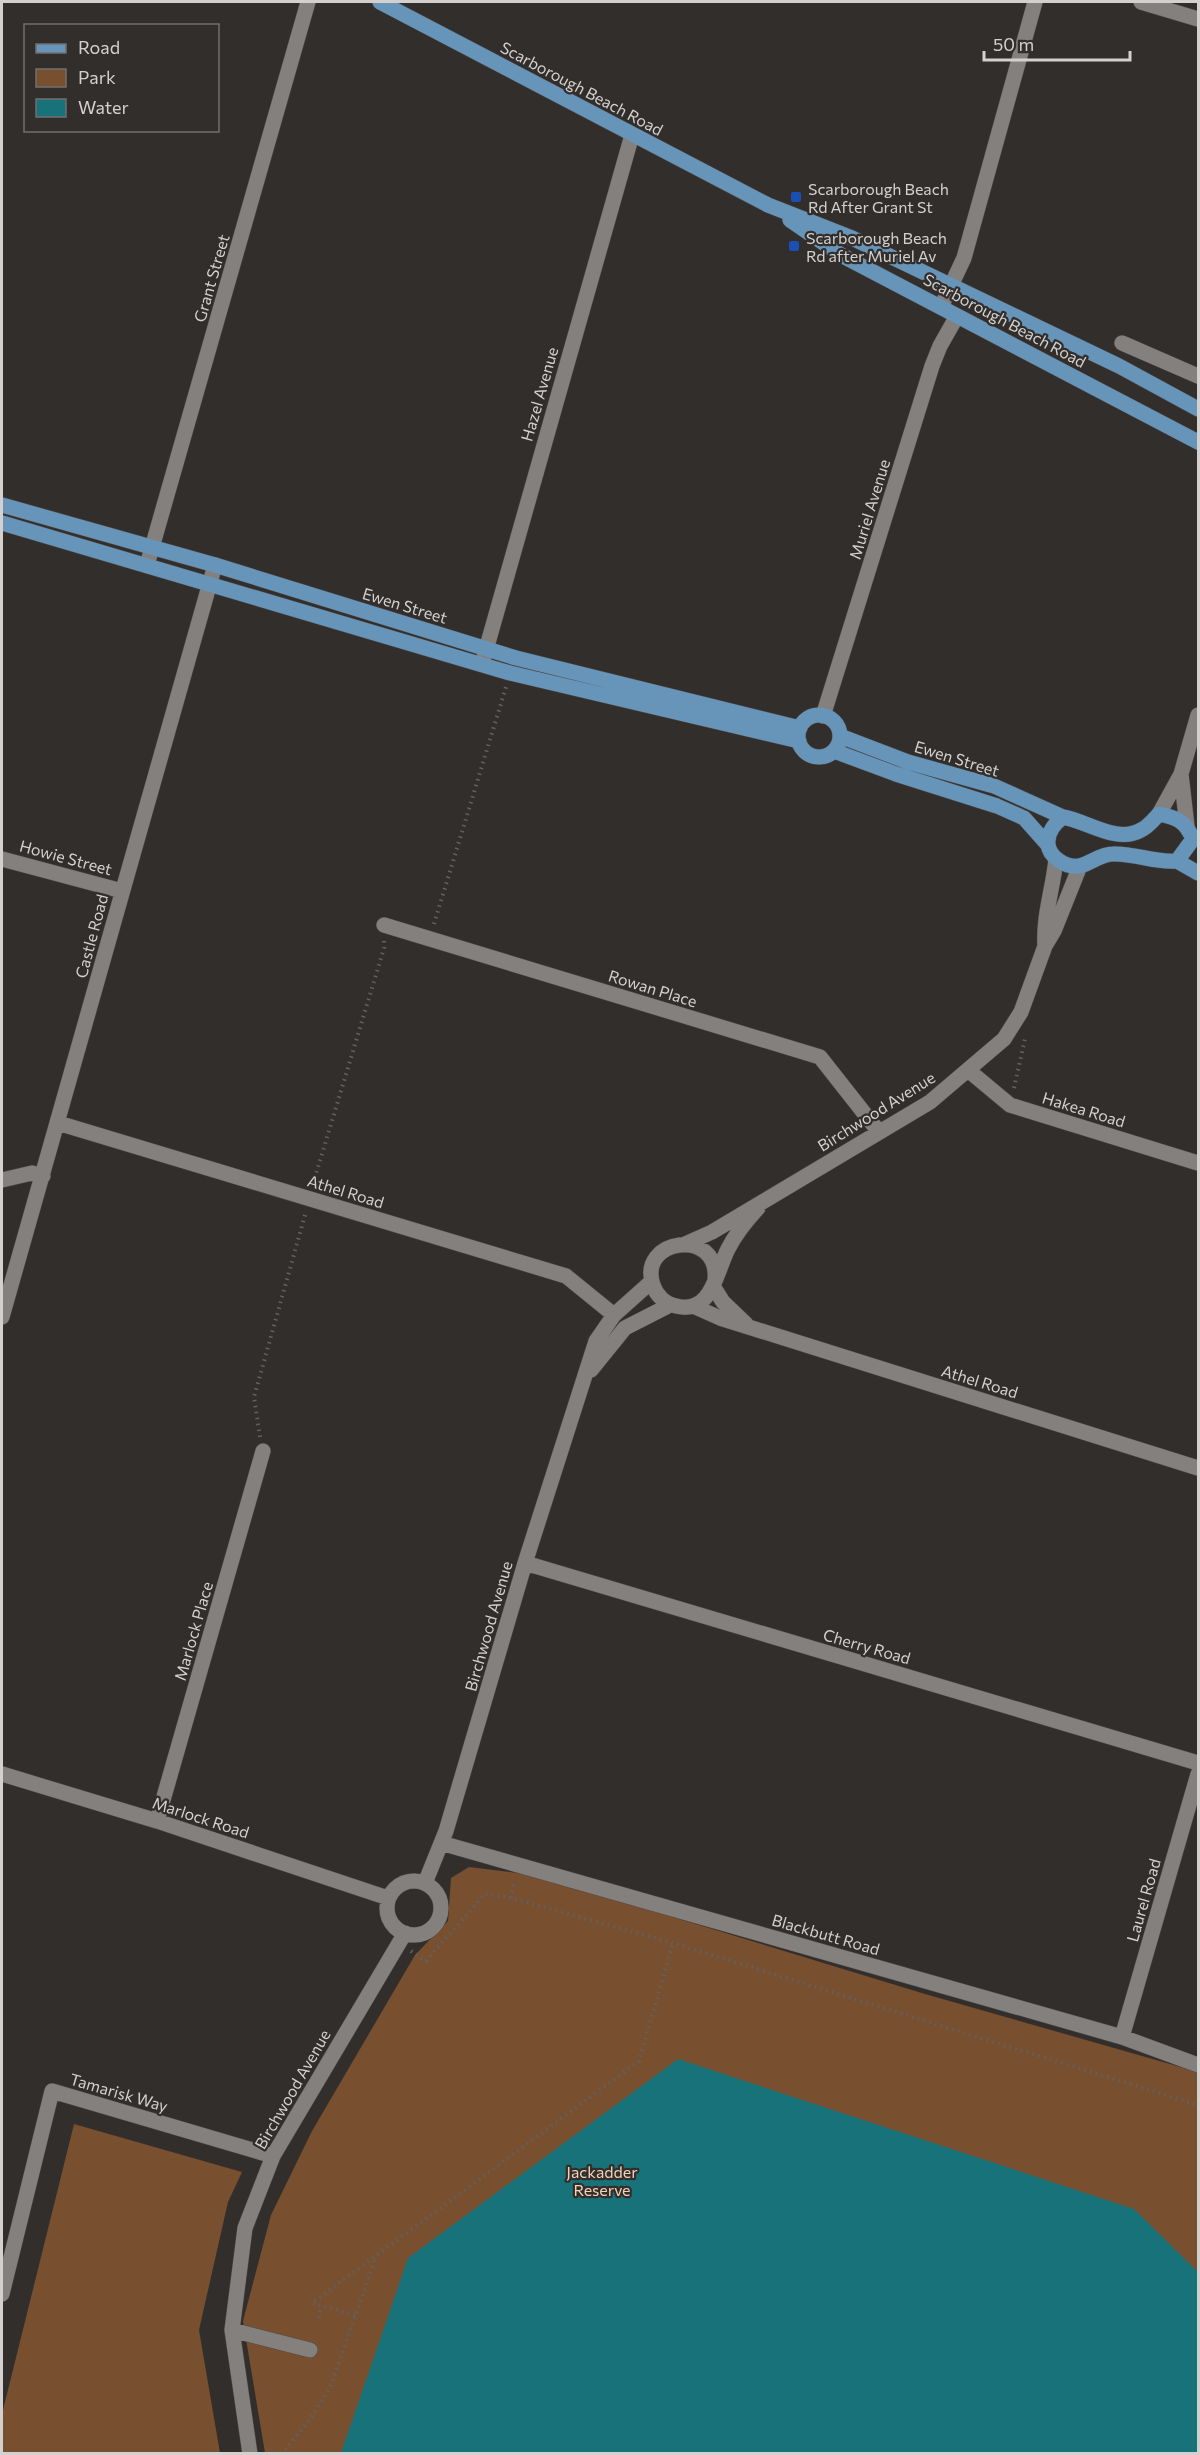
<svg xmlns="http://www.w3.org/2000/svg" width="1200" height="2455" viewBox="0 0 1200 2455" font-family="Commissioner,sans-serif">
<rect width="100%" height="100%" fill="#322e2c"/>
<!-- green -->
<path fill="#784f2f" d="M469,1867L535,1875L925,1994L1198,2072V2453H265L243,2321L271,2215L312,2131L415,1955L448,1921L451,1878Z
M74,2124L242,2172L228,2202L199,2330L220,2453H2V2414Z"/>
<!-- water -->
<path fill="#187279" d="M678,2059L1134,2209L1198,2272V2453H341L408,2258Z"/>
<g fill="none" stroke-linecap="round" stroke-linejoin="round">
<defs>
<path id="minor" d="M1141,2L1198,19
M941,307L964,258L1035,2
M1122,343L1198,376
M147,565L308,2
M482,664L632,135
M823,716L932,366L940,346L957,316
M1181,774L1187,826
M1159,814L1181,774L1198,715
M2,859L122,891
M384,925L820,1057L879,1132
M1045,946C1043,916 1053,889 1056,859
M968,1070L1010,1105L1198,1163
M58,1123L566,1276L614,1315
M2,1180L32,1173L43,1176
M685,1244L712,1232L930,1102L1004,1039L1021,1012L1045,946L1054,931L1080,866
M715,1280C720,1227 637,1238 653,1285C656,1295 665,1304 676,1306C712,1315 716,1272 728,1249C736,1233 746,1221 758,1208
M713,1286L723,1302L746,1324
M693,1306L720,1318L1198,1468
M2,1317L215,565
M591,1370L625,1328L670,1305
M525,1563L1198,1763
M2,1774L157,1821L388,1898
M157,1821L263,1451
M441,1843L1122,2037L1198,2065
M387 1908a27 27 0 1 1 54 0a27 27 0 1 1-54 0Z
M425,1883L446,1831L525,1563L596,1341L614,1315L652,1281
M1122,2037L1198,1774
M2,2294L52,2091L273,2156
M232,2330L310,2350
M250,2454L232,2330L245,2228L273,2156L405,1933"/>
<path id="major" d="M380,2L768,205L852,238L1119,366L1198,409
M790,220L841,255L1198,442
M2,505L215,565L516,658L800,728
M2,523L510,673L799,741
M798 736a21 21 0 1 1 42 0a21 21 0 1 1-42 0Z
M840,736L908,762L994,786L1063,817
M834,751L896,774L997,806L1024,818L1048,845
M1159,814C1178,818 1185,821 1193,839L1177,861C1155,863 1135,853 1113,854C1100,854 1090,864 1079,866C1066,868 1049,857 1048,844C1047,833 1055,823 1063,817C1087,821 1117,844 1141,830C1148,827 1154,819 1159,814Z
M1177,861L1198,873"/>
</defs>
<!-- minor casing -->
<use href="#minor" stroke="#4e4b49" stroke-width="16"/>
<!-- major casing -->
<use href="#major" stroke="#4e4b49" stroke-width="16"/>
<!-- path -->
<path stroke="#63605e" stroke-width="4" stroke-dasharray="1.5 4.5" stroke-linecap="butt" d="M434,924L506,687
M1014,1088L1025,1039
M313,1184L384,948V941
M260,1437L254,1397L305,1215
M511,1898L514,1881
M411,1951L426,1961L485,1894L511,1898L673,1943L1198,2105
M355,2315L312,2303L639,2061L673,1943
M319,2318L321,2306
M281,2454L308,2422L330,2388L376,2257"/>
<!-- minor -->
<use href="#minor" stroke="#84807d" stroke-width="15"/>
<!-- major -->
<use href="#major" stroke="#6794b9" stroke-width="15"/>
</g>
<!-- markers -->
<g fill="#1a4fb4" stroke="#322e2c" stroke-width="2">
<rect x="790" y="191" width="12" height="12" rx="3"/>
<rect x="788" y="240" width="12" height="12" rx="3"/>
</g>
<g text-anchor="middle" dominant-baseline="central" stroke-width="4.5" stroke-linejoin="round" paint-order="stroke">
<!-- street labels -->
<g font-size="16" fill="#d3d1d0" stroke="#322e2c">
<text transform="translate(582 88) rotate(28)">Scarborough Beach Road</text>
<text transform="translate(211 278) rotate(-74)">Grant Street</text>
<text transform="translate(1005 320) rotate(28)">Scarborough Beach Road</text>
<text transform="translate(539 394) rotate(-74)">Hazel Avenue</text>
<text transform="translate(869 509) rotate(-73)">Muriel Avenue</text>
<text transform="translate(405 605) rotate(17)">Ewen Street</text>
<text transform="translate(957 758) rotate(17)">Ewen Street</text>
<text transform="translate(66 857) rotate(15)">Howie Street</text>
<text transform="translate(91 936) rotate(-75)">Castle Road</text>
<text transform="translate(653 988) rotate(17)">Rowan Place</text>
<text transform="translate(1084 1109) rotate(17)">Hakea Road</text>
<text transform="translate(876 1111) rotate(-32)">Birchwood Avenue</text>
<text transform="translate(346 1191) rotate(17)">Athel Road</text>
<text transform="translate(980 1381) rotate(17)">Athel Road</text>
<text transform="translate(488 1626) rotate(-74)">Birchwood Avenue</text>
<text transform="translate(193 1631) rotate(-74)">Marlock Place</text>
<text transform="translate(867 1646) rotate(16)">Cherry Road</text>
<text transform="translate(201 1817) rotate(18)">Marlock Road</text>
<text transform="translate(1143 1900) rotate(-74)">Laurel Road</text>
<text transform="translate(826 1934) rotate(16)">Blackbutt Road</text>
<text transform="translate(292 2089) rotate(-60)">Birchwood Avenue</text>
<text transform="translate(119 2092) rotate(16)">Tamarisk Way</text>
</g>
<!-- poi labels -->
<g font-size="16" fill="#d3d1d0" stroke="#322e2c" text-anchor="start">
<text x="808" y="188">Scarborough Beach<tspan x="808" dy="18">Rd After Grant St</tspan></text>
<text x="806" y="237">Scarborough Beach<tspan x="806" dy="18">Rd after Muriel Av</tspan></text>
</g>
<!-- park labels -->
<g font-size="16" fill="#f4d1b8" stroke="#322e2c">
<text x="602" y="2171">Jackadder<tspan x="602" dy="18">Reserve</tspan></text>
</g>
</g>
<!-- border -->
<rect width="1200" height="2455" fill="none" stroke="#d3d1d0" stroke-width="6"/>
<!-- legend -->
<rect x="24" y="24" width="195" height="108" fill="#322e2c" stroke="#726f6e" stroke-width="1.5"/>
<rect x="36" y="44" width="30" height="9" fill="#6794b9" stroke="#726f6e" stroke-width="1.5"/>
<text x="78" y="54" font-size="18" fill="#d3d1d0">Road</text>
<rect x="36" y="69" width="30" height="18" fill="#784f2f" stroke="#726f6e" stroke-width="1.5"/>
<text x="78" y="84" font-size="18" fill="#d3d1d0">Park</text>
<rect x="36" y="99" width="30" height="18" fill="#187279" stroke="#726f6e" stroke-width="1.5"/>
<text x="78" y="114" font-size="18" fill="#d3d1d0">Water</text>
<!-- scale -->
<path d="M984 51v9h146v-9" fill="none" stroke="#d3d1d0" stroke-width="3"/>
<text x="993" y="51" font-size="18" fill="#d3d1d0" stroke="#322e2c" stroke-width="4.5" paint-order="stroke">50 m</text>
</svg>
